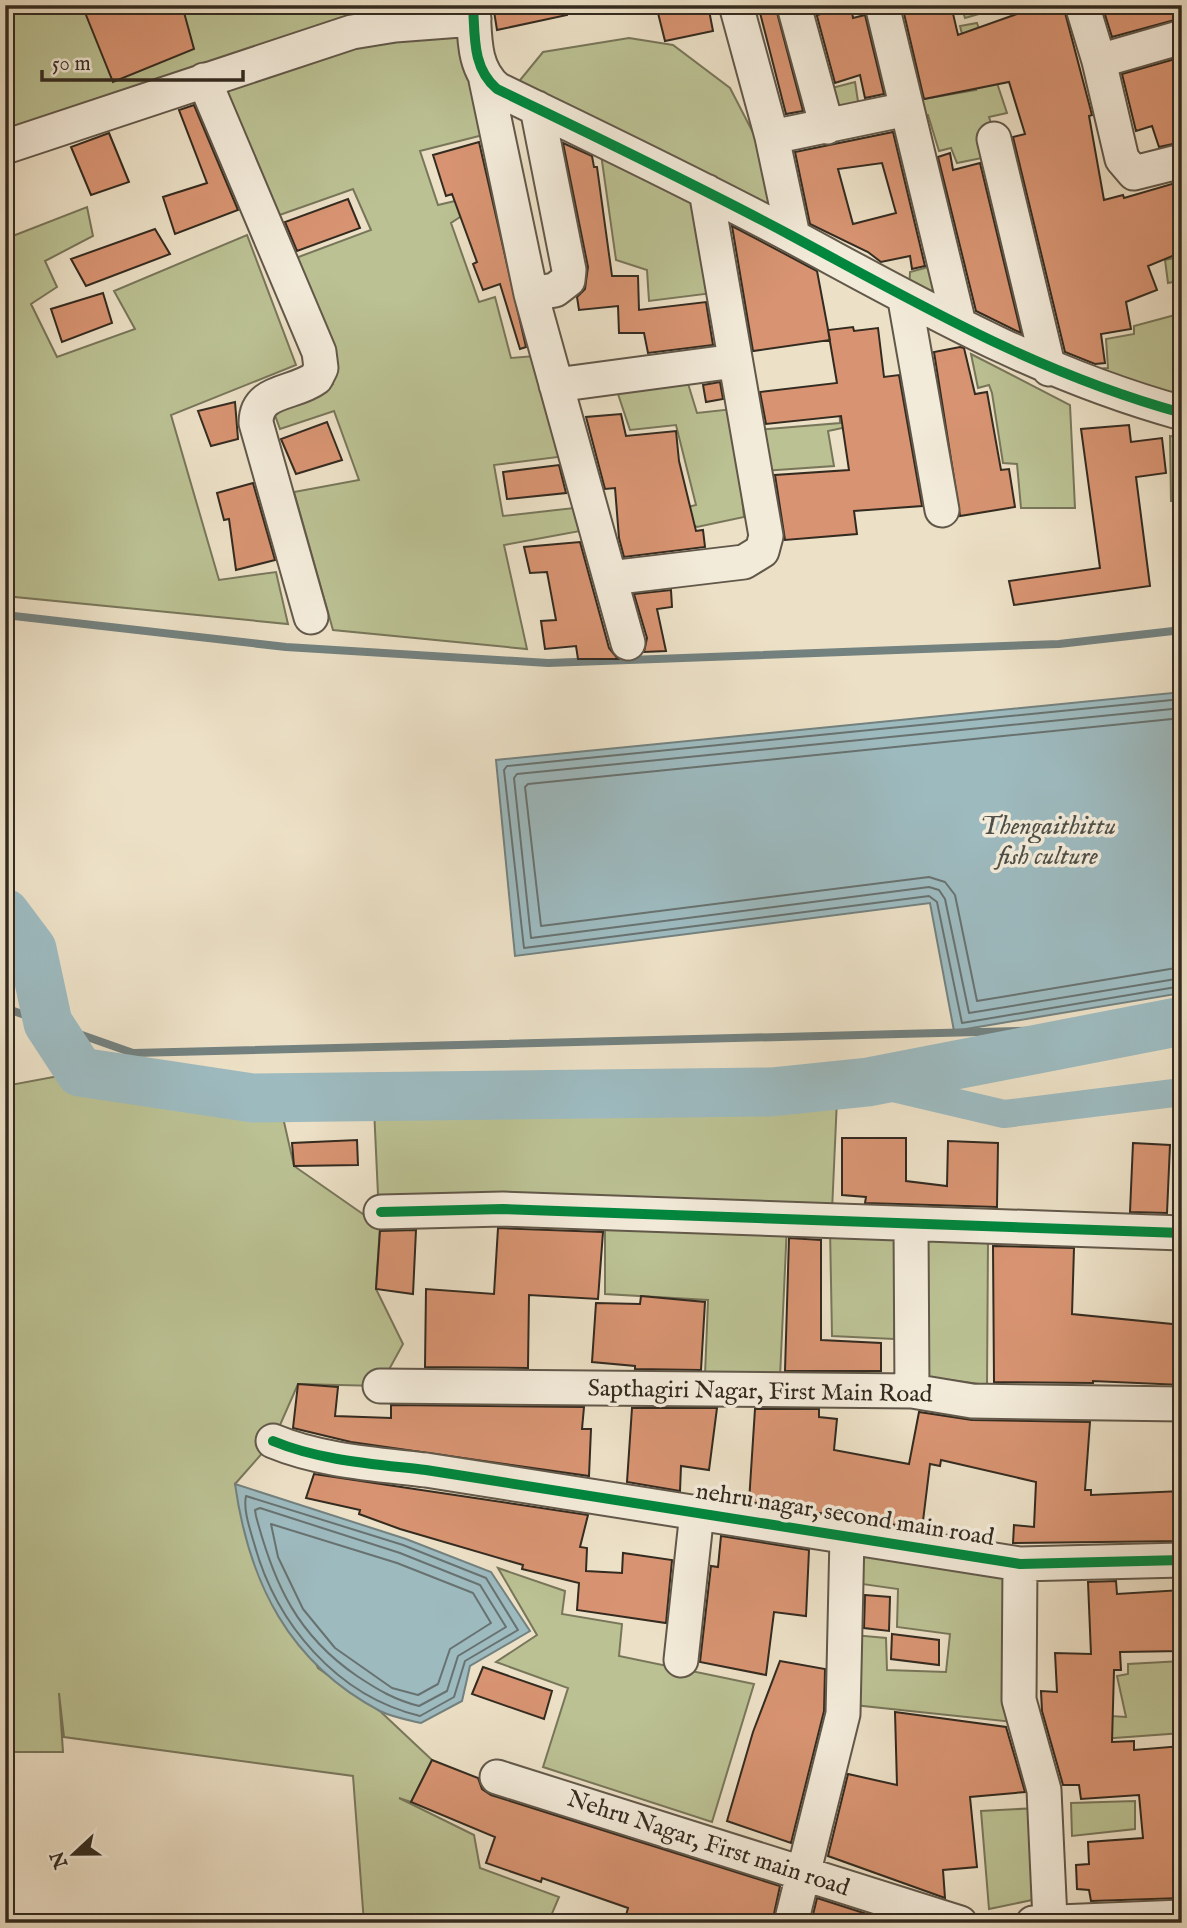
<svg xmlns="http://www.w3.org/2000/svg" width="1187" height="1928" viewBox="0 0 1187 1928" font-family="'IM FELL English',serif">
<rect width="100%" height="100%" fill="#ece0c6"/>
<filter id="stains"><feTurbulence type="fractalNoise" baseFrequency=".00286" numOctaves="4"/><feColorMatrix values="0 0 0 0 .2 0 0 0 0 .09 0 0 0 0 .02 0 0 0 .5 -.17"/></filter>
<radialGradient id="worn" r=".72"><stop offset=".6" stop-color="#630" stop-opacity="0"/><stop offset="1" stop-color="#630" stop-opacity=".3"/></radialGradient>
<!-- green -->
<path fill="#bbc193" stroke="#78765a" stroke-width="2" d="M5,5H473L352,32L5,147Z
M961,5H1010L965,18Z
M977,23L1007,113L989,117L995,135L992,156L957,163L951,148L939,151L928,115L915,116L912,101L976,90L960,26Z
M462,32L471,79L487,134L420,151L438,205L459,200L460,217L451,223L479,302L495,297L511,358L535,356L566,456L494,465L503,516L574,508L580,531L504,545L527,649L333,630L294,492L359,480L334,411L280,429L272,407L333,384L293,259L371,230L353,189L274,217L220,85L362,37Z
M629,38L673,45L730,88L761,148L777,220L512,90L543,52Z
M855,82L860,114L831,118L824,90Z
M600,147L696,198L713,293L649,301L647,270L616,260Z
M87,207L93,236L45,261L57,287L31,304L57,357L135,329L114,291L247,235L296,365L171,415L219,580L276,572L288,624L5,596V239Z
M1182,256V280L1168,283L1165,260Z
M932,266L941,302L909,291L910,272Z
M1175,315L1182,341V406L1085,370L1108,368L1106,339L1134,334V326Z
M971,354L1070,405L1075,508H1021L1017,464L1003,463L992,393L989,385L978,388Z
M686,377L697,413L733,409L744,517L697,527L678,518L675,510L696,505L676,425L630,430L615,385Z
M839,394L890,418L828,431L834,466L763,471L755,430L840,423Z
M1170,436L1182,438V501H1171Z
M80,1072L282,1113L294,1166L380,1226L376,1289L403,1344L380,1386L298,1384L273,1441L235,1484L318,1668L381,1712L432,1760L411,1802L399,1798L474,1835L480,1868L559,1897L548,1923H364L353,1776L64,1737L59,1693L63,1752H5V1086Z
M837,1099L832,1211L378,1195L374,1108Z
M605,1219L787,1225L780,1377L705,1375L708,1300L605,1294Z
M830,1228L897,1231L894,1339L832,1336Z
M923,1236L988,1237L987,1385L920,1376Z
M854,1548L1008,1573L1013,1722L854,1705V1635L886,1638L887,1670L946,1672L950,1634L897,1627L898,1589L855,1583Z
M498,1568L565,1591L562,1614L622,1624L619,1656L754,1684L712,1822L543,1767L568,1688L496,1662L537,1635Z
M1182,1661V1733L1101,1739L1095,1715L1126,1717L1117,1676L1128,1674V1664Z
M1135,1801V1829L1072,1836L1071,1803Z
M1037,1808L1042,1898L989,1909L981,1811Z"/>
<!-- water -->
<path fill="#9dbabf" stroke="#73817f" stroke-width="2" d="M1182,692V993L954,1031L930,903L515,956L496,760Z
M235,1484L406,1539L491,1572L530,1631L470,1666L462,1701L421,1723C408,1720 392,1717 380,1711C289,1663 249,1583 235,1484Z"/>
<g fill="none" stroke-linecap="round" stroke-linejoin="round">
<!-- shore -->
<path stroke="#687270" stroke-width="2" d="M1182,699L507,766L504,770L524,948L929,896L937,902L962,1023L1182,986
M1182,708L517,774L514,778L531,938L929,887L939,890L945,899L969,1013L1182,978
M1182,718L528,784L525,787L541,926L929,877L945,882L955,895L977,1001L1182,967
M246,1496L403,1545L486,1578L518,1630L465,1661L454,1697L420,1716C337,1696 276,1624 254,1543C250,1529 243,1510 246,1496Z
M260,1508L400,1553L480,1585L506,1627L458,1656L447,1691L419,1706C395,1700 378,1690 357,1676C297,1635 274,1584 256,1516L255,1510Z
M271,1524L397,1563L473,1593L491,1623L450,1649L438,1684L418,1695L392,1688L335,1648L303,1609L278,1557Z"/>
<!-- stream -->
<path stroke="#73817f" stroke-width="8" d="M5,615L286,647L548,663L1059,644L1182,630
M5,1008L133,1053L1060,1030L1182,1005"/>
<!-- canal -->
<path stroke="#9dbabf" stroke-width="28" d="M868,1082L1004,1114L1182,1092"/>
<!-- river -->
<path stroke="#9dbabf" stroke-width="49" d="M5,913L32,949L48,1023L80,1072L253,1098L771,1092L868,1082L1182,1021"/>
</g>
<!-- building -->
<path fill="#d89472" stroke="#342b20" stroke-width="2" fill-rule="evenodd" d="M82,5H182L194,49L113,82Z
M493,5H566L567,15L497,30Z
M656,5H708L713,31L665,41Z
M758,5H775L803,111L786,114Z
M814,5L817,15L851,6L853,18L865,15L884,94L865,98L860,75L835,83Z
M902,5H951L958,35L1042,5H1063L1092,115L1089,116L1104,200L1123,195L1124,198L1182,181V252L1148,266L1157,290L1126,302L1131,329L1101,334L1105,363L1095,364L1065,352L1013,137L1025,134L1009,82L924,99Z
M1102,5H1182V18L1112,37Z
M1182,57V142L1159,147L1152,126L1136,131L1122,74Z
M194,105L238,210L175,234L163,197L207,183L179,110Z
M893,132L925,266L912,269L910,256L881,262L868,252L810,224L795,152ZM882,163L896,213L853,224L838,169Z
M109,133L129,182L91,195L71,147Z
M479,142L526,347L520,349L500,284L483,290L473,264L477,262L452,194L446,196L433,155Z
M563,143L592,156L594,167H597L612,276H638L639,310L706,302L713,345L648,353L644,333H619L618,306L579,310L577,297L585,289L588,267Z
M950,153L953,170L980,163L1021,333L976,311L938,157Z
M348,199L360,228L297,251L285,222Z
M732,226L817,271L830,340L753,351Z
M155,229L170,254L86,286L71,259Z
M103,293L112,323L62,342L51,309Z
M853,327L854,331L878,328L884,377L899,375L922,506L854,511L857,534L785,540L775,475L849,470L841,416L766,424L760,392L837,383L828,330Z
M960,347L964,348L975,394L987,392L1001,470L1009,469L1015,507L960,516L934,352Z
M720,382L723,399L706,402L703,385Z
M235,402L238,439L211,446L198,411Z
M621,414L626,436L676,431L679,461L696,531L703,530L705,547L624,557L619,538L615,488L605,489L586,417Z
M327,422L342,460L296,474L281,439Z
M1129,425L1131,442L1162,438L1166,473L1136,477L1150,586L1014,605L1009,581L1100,568L1081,429Z
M559,465L566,493L507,499L503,472Z
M253,483L275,560L236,570L229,519L224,520L217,493Z
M580,542L609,648L618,659H578L576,646L545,649L541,621L556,620L547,572L530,573L524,547Z
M671,590L672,607L657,609L666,651L644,652L647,638L634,594Z
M842,1138H906V1181L947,1186L948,1141L998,1143L997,1207L865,1203L866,1197L842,1195Z
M357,1140L358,1165L294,1166L292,1143Z
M1133,1143L1170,1145L1167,1213L1130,1212Z
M498,1228L603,1232L598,1299L529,1295L528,1368L425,1367L426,1289L494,1294Z
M416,1230L413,1294L376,1289L380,1231Z
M789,1238L821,1240V1340L881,1343V1371H785Z
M993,1246L1074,1248L1072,1314L1182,1325V1385L1093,1381V1383L994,1382Z
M641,1296L705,1302L701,1370L635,1369V1366L592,1362L596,1303L640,1304Z
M298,1384L338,1387L335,1416L391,1418V1405L584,1407L582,1429H591L589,1476L351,1442L297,1429L293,1428Z
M632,1408H717L709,1470L681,1466L680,1491L627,1482Z
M755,1409H819V1417L837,1419L834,1450L909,1464L919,1412L972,1420L1090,1422L1085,1490H1091V1495L1182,1491V1541L1013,1543L1014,1525L1034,1527L1036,1482L941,1460L940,1466L930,1464L922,1529L749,1502Z
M314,1474L588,1515L580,1547L587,1548L586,1571L622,1573L623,1553L672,1560L666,1623L577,1610L579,1583L522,1569L523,1565L400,1529L359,1514L360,1510L306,1498Z
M721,1536L809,1550L806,1616L774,1612L766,1675L700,1662L711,1566L718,1567Z
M1116,1581L1117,1594L1182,1590V1651L1120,1652L1121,1670H1114L1112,1742L1134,1741V1750L1182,1746V1898L1091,1901L1089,1890L1077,1889L1076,1865L1089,1864L1088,1842L1143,1838L1139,1795L1081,1799L1079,1785H1063L1042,1711L1041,1691L1057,1692L1055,1653L1091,1654L1088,1582Z
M865,1595L890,1597L889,1631L864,1628Z
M892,1634L939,1640V1665L891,1659Z
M780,1661L825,1669L824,1711L791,1843L727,1821L753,1732Z
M483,1667L552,1691L544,1719L472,1694Z
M895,1712L1006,1727L1025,1792L970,1797L977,1867L943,1870L945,1898L828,1856L848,1774L897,1785Z
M432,1760L478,1778L482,1789L491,1795L780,1886L772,1923H624L628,1908L542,1878L541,1882L486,1863L495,1837L411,1802Z
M817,1898L895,1923H811Z"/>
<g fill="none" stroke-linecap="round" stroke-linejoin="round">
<defs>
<path id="minor" d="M473,5C475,36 472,68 497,89C596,137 695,184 792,236C922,306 1037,373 1182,413
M736,5L772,137L793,236
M882,5L959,324
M1082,5L1099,61L1122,159L1134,173L1182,161
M794,6L827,127
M1099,61L1182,37
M204,80L319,352L321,368L316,378C293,395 256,389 256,423L311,617
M486,80L531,294L628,643
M772,137L907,109
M994,139L1049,369
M5,147L352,32L395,25L474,19
M531,294L555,290L568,280L569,270L537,108
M905,300L942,510
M556,385L735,361
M610,578L744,562L762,551L766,536L706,191
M381,1212L503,1209L1182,1233
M911,1225L912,1391
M380,1386L912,1391L972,1401L1182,1404
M273,1441C321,1461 375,1464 426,1470L1020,1564L1182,1560
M1020,1564L1019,1700L1044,1790L1050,1920
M681,1660L697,1512
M497,1777L960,1923
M791,1923L843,1714L847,1537
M1033,1923L1182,1917"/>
</defs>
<!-- minor casing -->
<use href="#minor" stroke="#62584a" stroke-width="37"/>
<!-- minor -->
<use href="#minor" stroke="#f3ebda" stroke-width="33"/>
<defs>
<path id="cycleway" d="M473,5C475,36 472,68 497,89C596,137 695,184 792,236C922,306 1037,373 1182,413
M381,1212L503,1209L1182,1233
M273,1441C321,1461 375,1464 426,1470L1020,1564L1182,1560"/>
</defs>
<!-- cycleway casing -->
<use href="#cycleway" stroke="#f3ebda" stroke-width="15"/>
<!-- cycleway -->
<use href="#cycleway" stroke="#00873e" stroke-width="10"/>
</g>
<g text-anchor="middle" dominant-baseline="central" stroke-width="7" stroke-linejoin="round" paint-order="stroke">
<!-- street labels -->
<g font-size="24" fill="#342b20" stroke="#f3ebda">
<text transform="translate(760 1392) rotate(1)">Sapthagiri Nagar, First Main Road</text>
<text transform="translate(845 1515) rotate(9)">nehru nagar, second main road</text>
<text transform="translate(708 1844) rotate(18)">Nehru Nagar, First main road</text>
</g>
<!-- water labels -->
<g font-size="26" font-style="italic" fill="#4e4f48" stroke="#f3ebda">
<text x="1048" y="826">Thengaithittu<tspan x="1048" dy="30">fish culture</tspan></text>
</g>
</g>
<!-- margin -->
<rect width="1187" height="1928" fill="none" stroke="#ece0c6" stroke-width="28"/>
<rect x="7" y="7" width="1173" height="1914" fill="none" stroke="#342b20" stroke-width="3.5"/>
<rect x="14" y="14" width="1159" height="1900" fill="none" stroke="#342b20" stroke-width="2"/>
<!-- north arrow -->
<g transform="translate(74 1854) rotate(248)" stroke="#f3ebda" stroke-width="5" paint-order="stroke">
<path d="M0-5L12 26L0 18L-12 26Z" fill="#342b20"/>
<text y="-10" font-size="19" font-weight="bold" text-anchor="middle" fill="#342b20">N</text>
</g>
<!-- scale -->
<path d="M42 70v10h201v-10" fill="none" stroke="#342b20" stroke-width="3.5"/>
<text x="52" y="70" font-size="21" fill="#342b20" stroke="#f3ebda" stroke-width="5" paint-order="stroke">50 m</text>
<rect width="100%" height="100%" filter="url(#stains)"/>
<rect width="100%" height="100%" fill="url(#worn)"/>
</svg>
